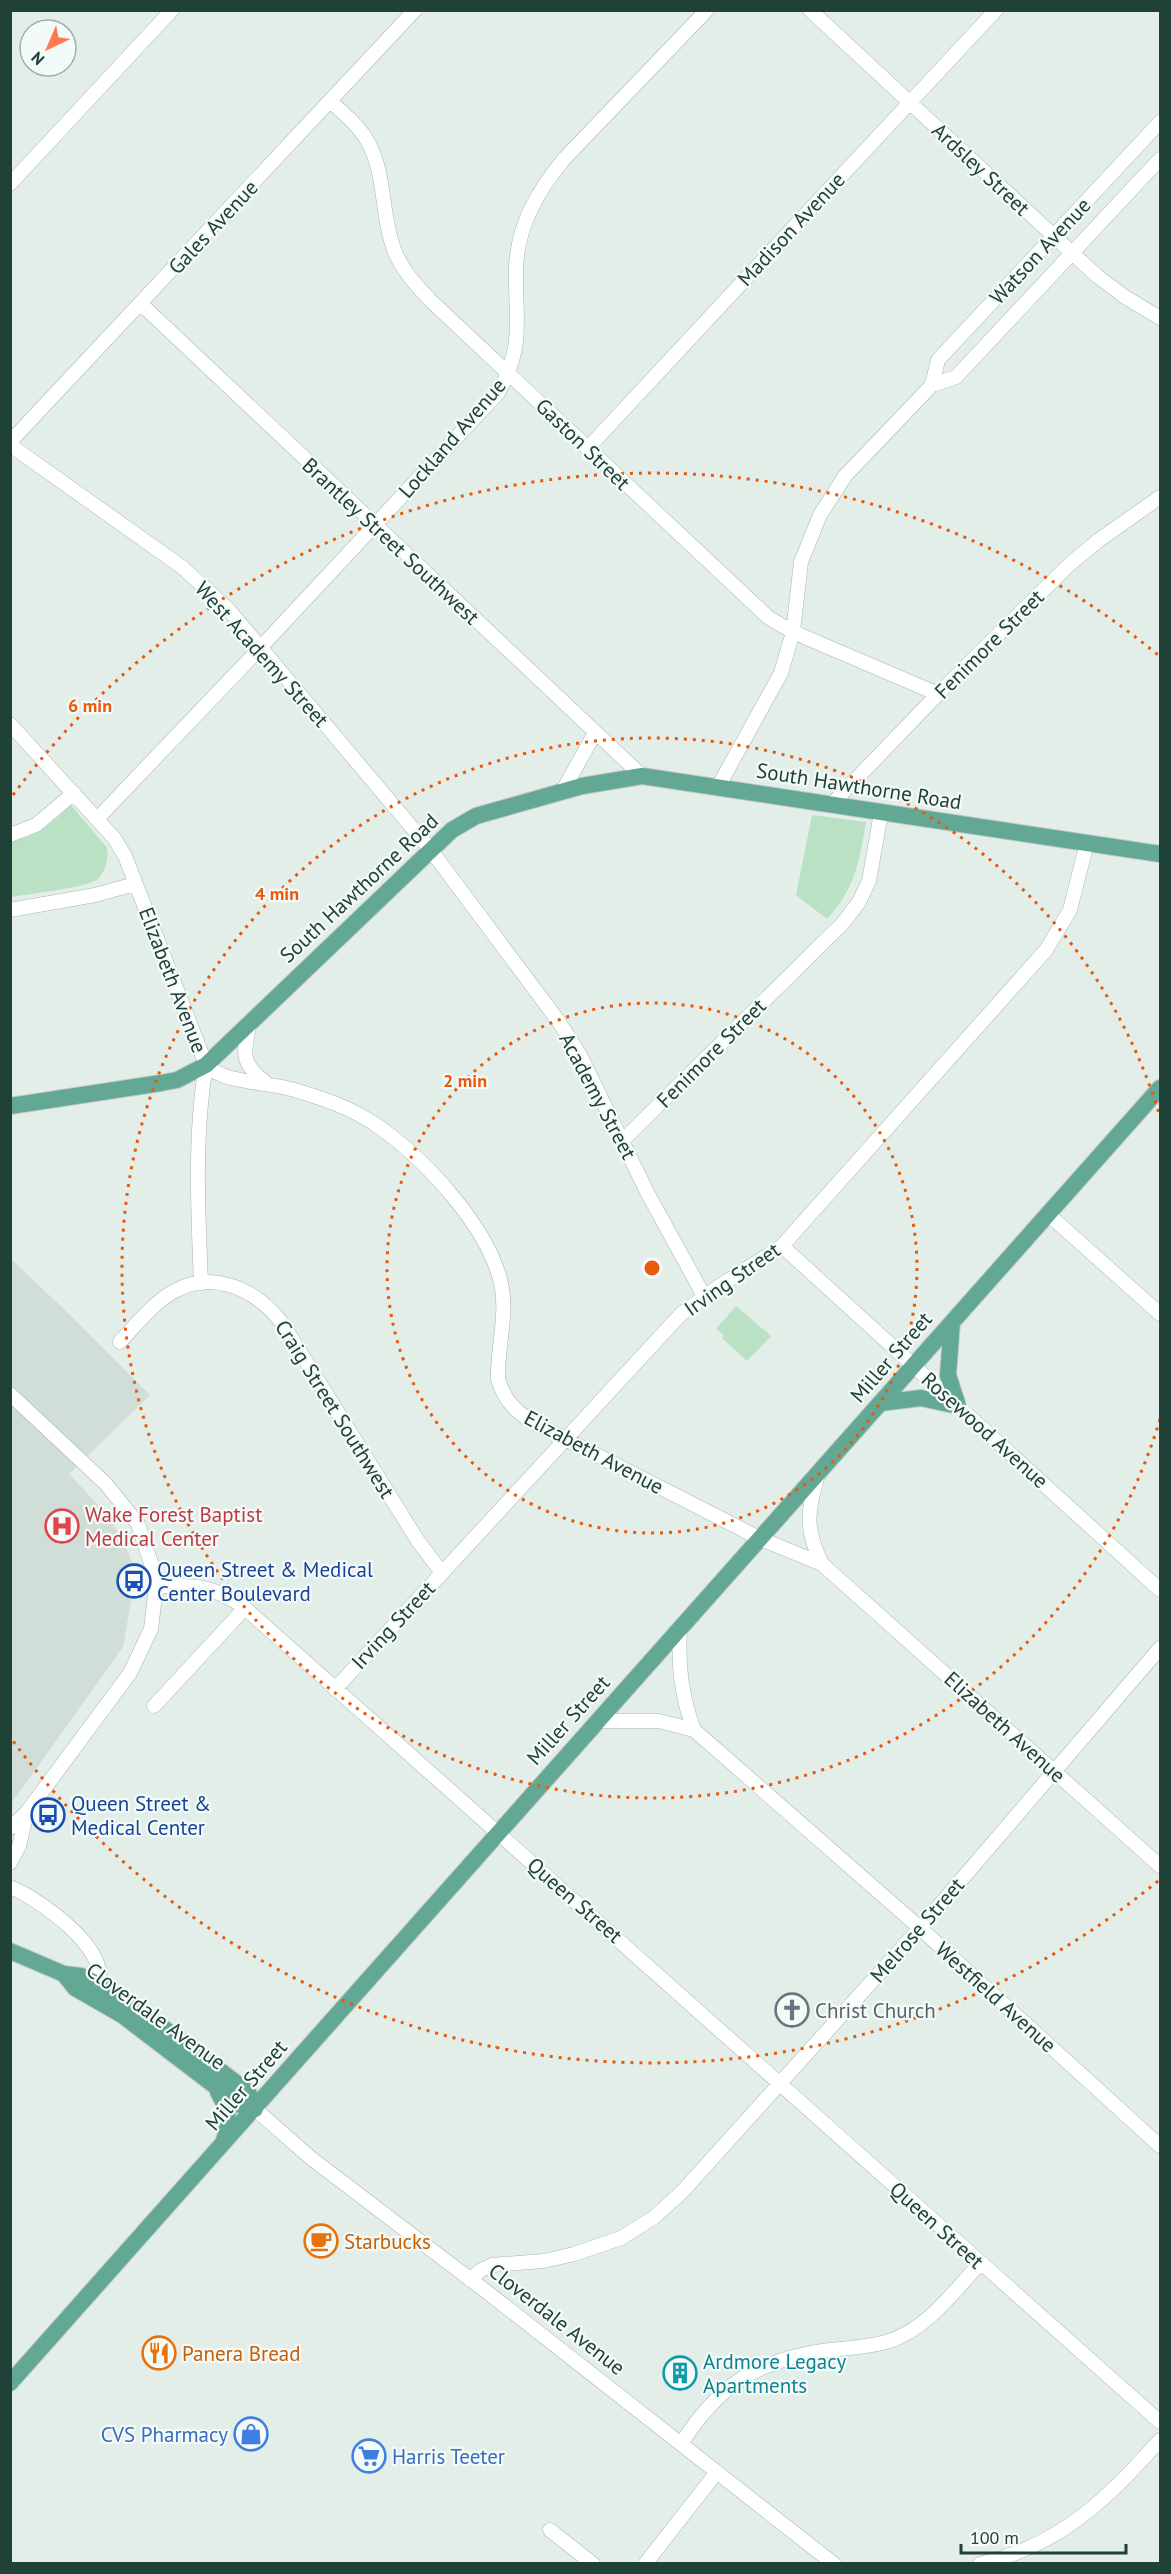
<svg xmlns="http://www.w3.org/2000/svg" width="1171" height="2574" viewBox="0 0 1171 2574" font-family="'PT Sans',sans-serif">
<rect width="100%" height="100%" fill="#e3eee9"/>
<!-- built -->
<path fill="#d1ded8" d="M11,1259L67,1312L150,1395L69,1474L104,1511L124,1542L136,1573L123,1647L11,1804Z"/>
<!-- green -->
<path fill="#bae1c4" d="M71,805L107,848C109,858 105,872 98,879C87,888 27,894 11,897V841C36,838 53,822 71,805Z
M812,815L866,822C860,860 854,891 827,919L796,895Z
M736,1306L771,1336L747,1361L722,1338L724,1335L716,1329Z"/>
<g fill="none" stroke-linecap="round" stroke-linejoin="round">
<defs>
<path id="minor" d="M810,10L1097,276L1125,297L1160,318
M330,101C342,112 356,123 365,137C387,171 380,215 395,252C403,271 416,285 430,300L769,618L793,632L938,694
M10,184L172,10
M141,304L642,776
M932,385L938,360L1160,122
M10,442L415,10
M10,445L182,567L228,609L430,849L559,1022L580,1055L648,1194L704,1296
M587,449L996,10
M10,724L114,838L125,856L206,1065C222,1083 267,1082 291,1089C322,1098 353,1108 379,1127C426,1160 488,1227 501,1283C508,1314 497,1348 498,1379C504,1401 517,1413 536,1424L761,1539L822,1564L1160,1866
M718,787L781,673L793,632L801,562L820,515L845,476L932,385L956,377L1160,159
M562,792L595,733
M831,805L940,692L1071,563L1099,540L1160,497
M97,819L261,647L498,393C525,345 515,320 516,269C517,226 538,190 565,158L707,10
M10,835L36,825L74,793
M10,910L95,895L135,884
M250,1022C244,1052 239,1062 265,1082
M623,1140L843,923L859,902L869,881L881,813
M1048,1214L1160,1314
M782,1246L1160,1590
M201,1283C198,1210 194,1136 206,1065
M120,1342C134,1327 148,1309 165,1297C207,1267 253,1286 282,1323L418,1541L442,1573
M10,1394L106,1484L138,1524L154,1572L156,1587L151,1629L130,1673L27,1812L10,1828
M818,1474C808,1512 804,1527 822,1564
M156,1587C196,1584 212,1585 245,1608L1160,2422
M680,1628C678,1665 681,1695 694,1730
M335,1689L681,1314L718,1287L782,1246L1046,950L1070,910L1087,843
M154,1706L245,1608
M597,1721H659L694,1730L920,1928L1160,2146
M10,1863L19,1846L27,1812
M10,1887C38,1898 112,1950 97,1984
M255,2109L312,2159L487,2292L834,2564
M470,2280L481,2270L492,2265L544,2261L574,2254L621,2238L653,2218L682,2192L920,1928L1160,1648
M681,2444C718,2386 754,2362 822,2351C843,2348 865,2348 886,2342C925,2331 954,2292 980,2263
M550,2530L593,2564
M645,2564L717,2472
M980,2564C1061,2545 1106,2500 1160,2440"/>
<path id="major" d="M10,1106L161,1083L177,1080L206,1065L452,830L476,816L582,786L642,776L1160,854
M952,1322L948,1375L958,1406
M880,1403L921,1398L958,1406
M10,1951L64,1974L81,1976L97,1984L172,2034L248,2092L255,2109
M64,1974L75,1988L122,2015L240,2105L255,2109
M218,2092C229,2111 231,2121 223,2143
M10,2383L1160,1088"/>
</defs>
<!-- minor casing -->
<use href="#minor" stroke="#a5b7b0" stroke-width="15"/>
<!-- major casing -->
<use href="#major" stroke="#c1cac7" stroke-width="18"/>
<!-- minor -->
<use href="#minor" stroke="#fff" stroke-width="14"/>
<!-- major -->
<use href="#major" stroke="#63a895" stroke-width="16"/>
</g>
<!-- distance rings -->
<g fill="none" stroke="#e8590c" stroke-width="3" stroke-dasharray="3 6">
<circle cx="652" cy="1268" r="265"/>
<path d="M1160 1419A530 530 0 1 1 1160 1117"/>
<path d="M1158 1881A795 795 0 0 1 13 1741M13 795A795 795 0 0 1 1158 655"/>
</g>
<!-- icons -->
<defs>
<symbol id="hospital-ring" viewBox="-11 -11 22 22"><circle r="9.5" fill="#f4faf7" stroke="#e0444e" stroke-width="1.5"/><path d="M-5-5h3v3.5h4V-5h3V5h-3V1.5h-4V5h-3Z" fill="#e0444e"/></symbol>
<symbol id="bus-ring" viewBox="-11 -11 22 22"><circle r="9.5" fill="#f4faf7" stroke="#1a4fb4" stroke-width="1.5"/><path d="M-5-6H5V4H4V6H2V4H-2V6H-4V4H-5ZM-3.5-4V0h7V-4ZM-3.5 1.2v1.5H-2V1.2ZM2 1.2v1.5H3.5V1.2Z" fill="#1a4fb4"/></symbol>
<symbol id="church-ring" viewBox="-11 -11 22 22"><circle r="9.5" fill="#f4faf7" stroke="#6b7280" stroke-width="1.5"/><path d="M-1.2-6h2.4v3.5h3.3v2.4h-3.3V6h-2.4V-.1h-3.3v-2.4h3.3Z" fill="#6b7280"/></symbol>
<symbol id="cafe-ring" viewBox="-11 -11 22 22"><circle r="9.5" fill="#f4faf7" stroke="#e8710a" stroke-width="1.5"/><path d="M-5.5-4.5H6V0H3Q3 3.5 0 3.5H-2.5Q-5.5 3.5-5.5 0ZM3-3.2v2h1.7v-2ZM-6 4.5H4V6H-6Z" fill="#e8710a"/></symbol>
<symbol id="restaurant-ring" viewBox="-11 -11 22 22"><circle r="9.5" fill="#f4faf7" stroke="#e8710a" stroke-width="1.5"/><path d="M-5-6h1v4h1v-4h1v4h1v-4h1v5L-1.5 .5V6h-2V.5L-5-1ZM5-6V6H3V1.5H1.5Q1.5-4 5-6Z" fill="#e8710a"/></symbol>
<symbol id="building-ring" viewBox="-11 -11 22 22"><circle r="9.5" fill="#f4faf7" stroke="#0f9aa8" stroke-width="1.5"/><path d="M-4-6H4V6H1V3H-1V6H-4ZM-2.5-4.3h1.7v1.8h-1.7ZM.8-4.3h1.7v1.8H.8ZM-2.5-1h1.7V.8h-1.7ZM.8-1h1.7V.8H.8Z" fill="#0f9aa8"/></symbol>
<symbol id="shop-ring" viewBox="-11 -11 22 22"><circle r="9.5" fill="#f4faf7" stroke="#3f7fe0" stroke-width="1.5"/><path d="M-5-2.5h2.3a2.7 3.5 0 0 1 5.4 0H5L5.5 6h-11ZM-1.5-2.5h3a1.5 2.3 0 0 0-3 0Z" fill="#3f7fe0"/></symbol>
<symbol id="supermarket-ring" viewBox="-11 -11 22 22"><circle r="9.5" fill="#f4faf7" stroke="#3f7fe0" stroke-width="1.5"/><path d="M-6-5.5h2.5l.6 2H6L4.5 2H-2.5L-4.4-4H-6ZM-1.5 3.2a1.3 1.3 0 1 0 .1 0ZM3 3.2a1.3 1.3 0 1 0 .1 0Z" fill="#3f7fe0"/></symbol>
</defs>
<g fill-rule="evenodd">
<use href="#hospital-ring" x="43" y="1507" width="38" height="38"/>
<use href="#bus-ring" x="115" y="1562" width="38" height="38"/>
<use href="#bus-ring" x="29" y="1796" width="38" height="38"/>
<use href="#church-ring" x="773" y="1991" width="38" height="38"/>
<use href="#cafe-ring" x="302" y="2222" width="38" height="38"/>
<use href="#restaurant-ring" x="140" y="2334" width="38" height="38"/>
<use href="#building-ring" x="661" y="2354" width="38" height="38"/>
<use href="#shop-ring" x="232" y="2415" width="38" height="38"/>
<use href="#supermarket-ring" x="350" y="2437" width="38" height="38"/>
</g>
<g text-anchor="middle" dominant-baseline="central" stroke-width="4.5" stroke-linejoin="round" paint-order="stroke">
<!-- street labels -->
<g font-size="21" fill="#204138" stroke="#f4faf7">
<text transform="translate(981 169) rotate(43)">Ardsley Street</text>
<text transform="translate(213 227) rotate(-47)">Gales Avenue</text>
<text transform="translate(791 229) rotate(-47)">Madison Avenue</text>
<text transform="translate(1040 251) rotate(-47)">Watson Avenue</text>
<text transform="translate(452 438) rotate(-49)">Lockland Avenue</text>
<text transform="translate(583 444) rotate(44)">Gaston Street</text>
<text transform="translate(391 541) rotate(43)">Brantley Street Southwest</text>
<text transform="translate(989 644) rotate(-45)">Fenimore Street</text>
<text transform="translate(262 654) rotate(48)">West Academy Street</text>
<text transform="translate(859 786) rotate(9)">South Hawthorne Road</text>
<text transform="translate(359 888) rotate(-43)">South Hawthorne Road</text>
<text transform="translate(173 980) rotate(69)">Elizabeth Avenue</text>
<text transform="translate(711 1053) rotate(-45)">Fenimore Street</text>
<text transform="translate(598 1096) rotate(62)">Academy Street</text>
<text transform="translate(732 1279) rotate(-35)">Irving Street</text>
<text transform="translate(891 1357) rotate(-49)">Miller Street</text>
<text transform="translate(335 1409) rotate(58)">Craig Street Southwest</text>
<text transform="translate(985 1430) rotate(42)">Rosewood Avenue</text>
<text transform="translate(594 1452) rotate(28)">Elizabeth Avenue</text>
<text transform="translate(393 1625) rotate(-47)">Irving Street</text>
<text transform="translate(568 1720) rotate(-48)">Miller Street</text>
<text transform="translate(1005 1727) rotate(42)">Elizabeth Avenue</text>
<text transform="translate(575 1900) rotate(41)">Queen Street</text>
<text transform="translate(917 1930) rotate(-49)">Melrose Street</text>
<text transform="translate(996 1997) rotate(42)">Westfield Avenue</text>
<text transform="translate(156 2016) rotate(36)">Cloverdale Avenue</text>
<text transform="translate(246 2085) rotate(-49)">Miller Street</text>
<text transform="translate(937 2225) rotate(42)">Queen Street</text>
<text transform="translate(557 2319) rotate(38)">Cloverdale Avenue</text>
</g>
<!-- health labels -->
<g font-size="21" fill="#be3a42" stroke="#f4faf7" text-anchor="start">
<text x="85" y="1514">Wake Forest Baptist<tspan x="85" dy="24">Medical Center</tspan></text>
</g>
<!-- transit labels -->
<g font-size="21" fill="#164399" stroke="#f4faf7" text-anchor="start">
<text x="157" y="1569">Queen Street &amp; Medical<tspan x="157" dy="24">Center Boulevard</tspan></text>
<text x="71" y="1803">Queen Street &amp;<tspan x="71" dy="24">Medical Center</tspan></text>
</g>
<!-- worship labels -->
<g font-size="21" fill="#5b616d" stroke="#f4faf7" text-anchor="start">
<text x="815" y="2010">Christ Church</text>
</g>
<!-- food labels -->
<g font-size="21" fill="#c56008" stroke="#f4faf7" text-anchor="start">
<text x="344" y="2241">Starbucks</text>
<text x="182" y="2353">Panera Bread</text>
</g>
<!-- culture labels -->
<g font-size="21" fill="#0d838f" stroke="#f4faf7" text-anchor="start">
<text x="703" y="2361">Ardmore Legacy<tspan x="703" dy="24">Apartments</tspan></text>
</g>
<!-- shop labels -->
<g font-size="21" fill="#366cbe" stroke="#f4faf7" text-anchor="end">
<text x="228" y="2434">CVS Pharmacy</text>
<text x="392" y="2456" text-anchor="start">Harris Teeter</text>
</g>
</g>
<circle cx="652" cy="1268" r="9" fill="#e8590c" stroke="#f4faf7" stroke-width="3"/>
<g font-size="18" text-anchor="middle" font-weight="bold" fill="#e8590c" stroke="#f4faf7" stroke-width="4.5" stroke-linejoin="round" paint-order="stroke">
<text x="90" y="712">6 min</text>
<text x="277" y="900">4 min</text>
<text x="465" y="1087">2 min</text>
</g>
<!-- border -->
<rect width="1171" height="2574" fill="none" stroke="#204138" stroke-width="24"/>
<!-- north arrow -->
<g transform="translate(48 48) rotate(224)"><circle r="28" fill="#f4faf7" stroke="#9fb0ab" stroke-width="1.5"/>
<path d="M0-4.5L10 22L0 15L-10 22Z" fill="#ff7950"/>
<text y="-9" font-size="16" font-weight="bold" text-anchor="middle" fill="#204138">N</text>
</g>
<!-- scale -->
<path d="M961 2544v9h165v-9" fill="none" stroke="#204138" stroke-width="3"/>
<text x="970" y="2544" font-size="18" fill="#204138" stroke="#f4faf7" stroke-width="4.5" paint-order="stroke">100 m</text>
</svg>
